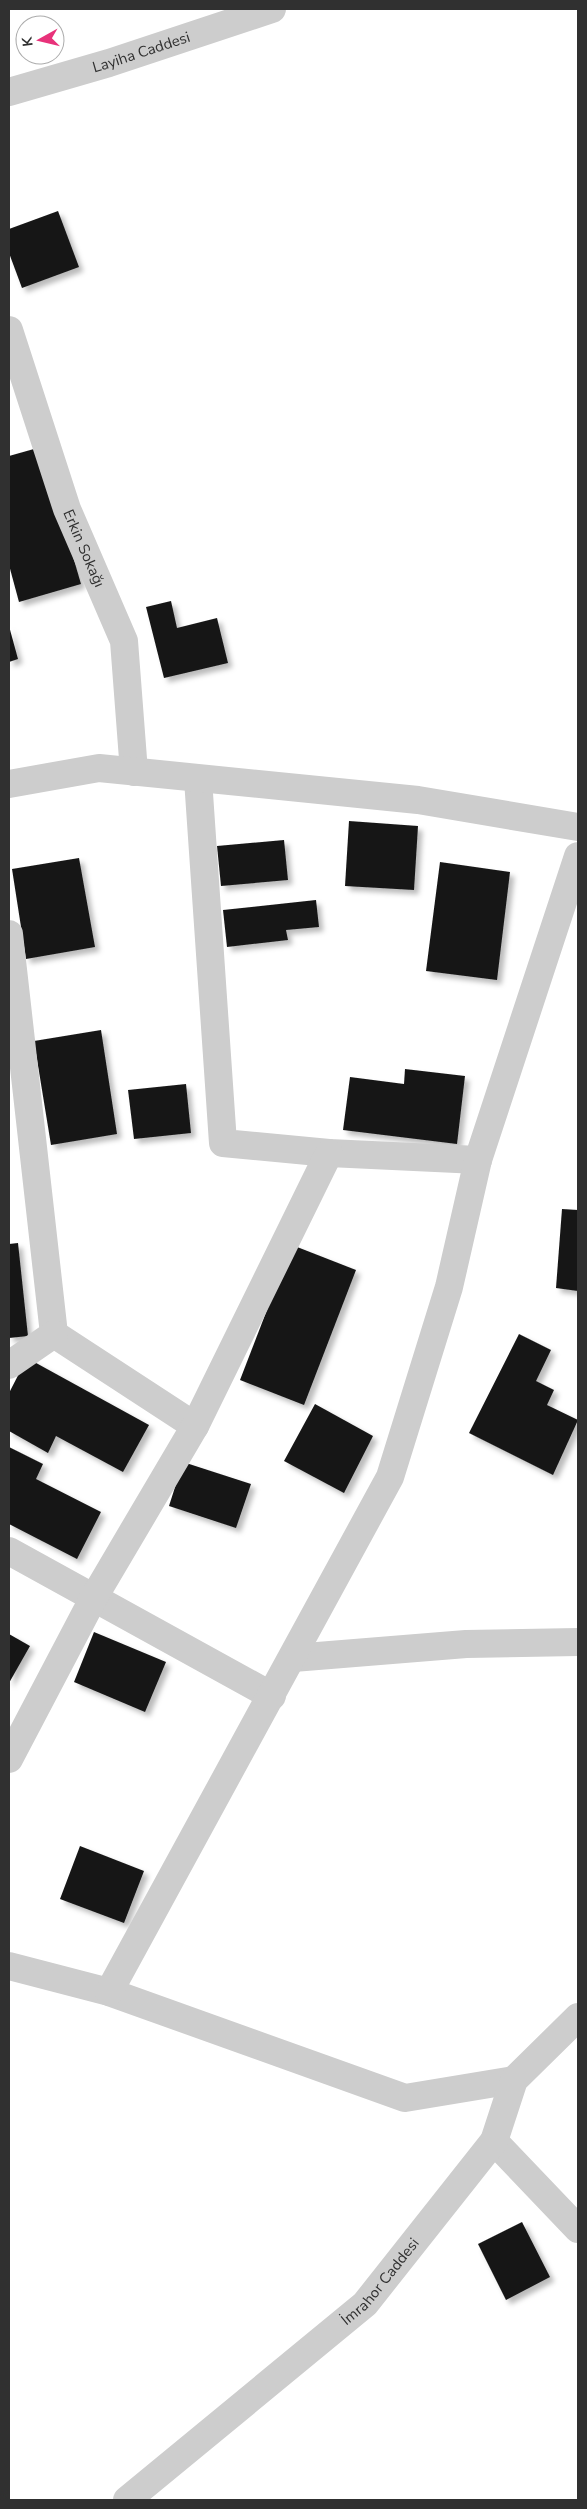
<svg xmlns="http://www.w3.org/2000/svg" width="587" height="2509" viewBox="0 0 587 2509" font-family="'Nunito Sans',sans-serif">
<defs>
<filter id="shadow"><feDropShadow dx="4.5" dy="4.5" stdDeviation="2.5" flood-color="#0004"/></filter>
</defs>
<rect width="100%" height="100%" fill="#fff"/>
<!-- building -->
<path fill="#171717" filter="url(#shadow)" d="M58,211L79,267L22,288L9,253V229Z
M41,447L81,584L19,602L9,565V456Z
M171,601L177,628L217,618L228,663L164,678L146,607Z
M9,626L18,659L9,662Z
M349,821L418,826L414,890L345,886Z
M284,840L288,880L221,886L217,846Z
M79,858L95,947L26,959L12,869Z
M440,862L510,872L497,980L426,971Z
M316,900L319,927L286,930L288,940L227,947L223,910Z
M101,1030L117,1134L51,1145L34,1041Z
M405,1069L465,1076L457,1144L343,1130L350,1077L404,1084Z
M186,1084L191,1133L134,1139L128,1090Z
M562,1209L578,1210V1291L556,1288Z
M18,1243L28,1336L9,1338V1244Z
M292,1245L356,1270L304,1405L240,1380Z
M519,1334L551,1350L536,1381L554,1390L547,1405L578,1420L553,1475L469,1433Z
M27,1358L149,1425L123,1472L56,1436L48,1453L9,1431V1393Z
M315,1404L373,1436L344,1493L284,1461Z
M9,1447L43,1464L36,1479L101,1512L77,1559L9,1524Z
M183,1462L251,1484L236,1528L169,1506Z
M94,1632L166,1662L145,1712L74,1682Z
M9,1634L30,1646L9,1683Z
M80,1846L144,1871L124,1923L60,1899Z
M522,2222L550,2277L506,2300L478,2244Z"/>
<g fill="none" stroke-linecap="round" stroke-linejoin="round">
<!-- minor -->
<g stroke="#cdcdcd" stroke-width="28">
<path id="s1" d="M9,92L109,63L272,9"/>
<path id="s2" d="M9,330L67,509L124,641L134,772"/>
<path d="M198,779L223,1143L329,1153L478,1160"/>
<path d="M9,784L99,768L418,800L578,827"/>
<path d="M9,934L54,1334L195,1426"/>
<path d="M9,1365L54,1334"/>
<path d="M9,1551L272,1696"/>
<path d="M293,1658L466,1644L578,1642"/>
<path d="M9,1759L93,1599L195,1426L329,1153"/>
<path d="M9,1966L109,1992L405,2098L514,2080"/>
<path d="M109,1992L390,1477L449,1287L478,1160L578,856"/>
<path d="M494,2141L578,2229"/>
<path id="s3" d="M127,2500L365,2304L494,2141L514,2080L578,2017"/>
</g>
</g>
<g text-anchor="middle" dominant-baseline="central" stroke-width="5" stroke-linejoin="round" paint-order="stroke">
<!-- street labels -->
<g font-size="15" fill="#303030" stroke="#fff">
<text stroke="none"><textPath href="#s1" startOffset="138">Layiha Caddesi</textPath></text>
<text stroke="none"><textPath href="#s2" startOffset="231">Erkin Sokağı</textPath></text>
<text stroke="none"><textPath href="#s3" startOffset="335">İmrahor Caddesi</textPath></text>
</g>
</g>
<!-- border -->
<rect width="587" height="2509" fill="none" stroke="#303030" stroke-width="20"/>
<!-- north arrow -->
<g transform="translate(40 40) rotate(262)"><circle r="24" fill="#ffffff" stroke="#acacac"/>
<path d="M0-4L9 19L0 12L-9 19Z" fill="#e8327a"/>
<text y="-8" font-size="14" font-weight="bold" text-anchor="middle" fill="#303030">K</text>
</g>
</svg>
